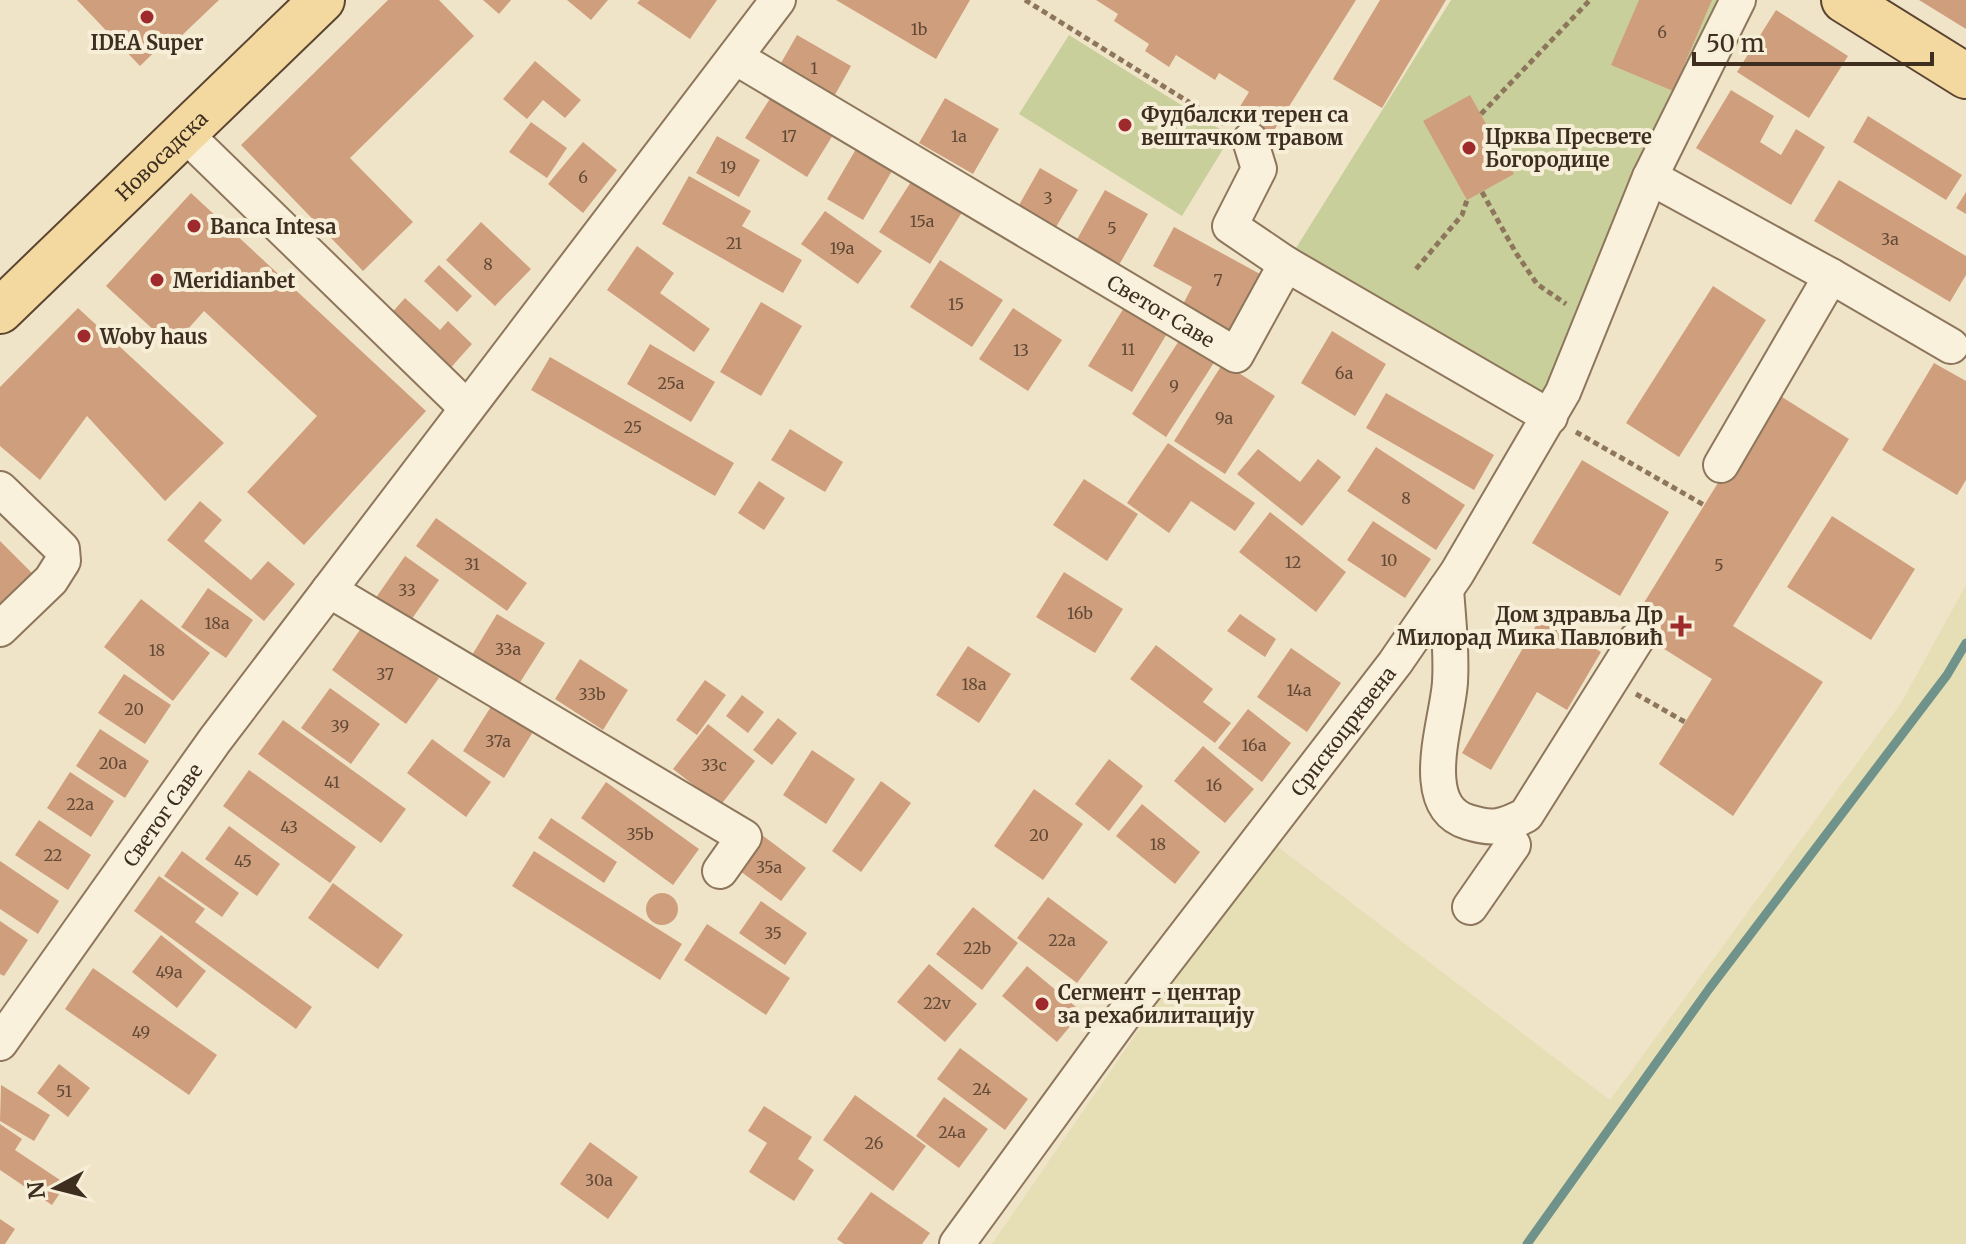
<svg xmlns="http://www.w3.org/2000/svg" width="1966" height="1244" viewBox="0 0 1966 1244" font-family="Merriweather,serif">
<rect width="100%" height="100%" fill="#f0e4c8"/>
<!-- farmland -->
<path fill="#e6deb5" d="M1966,585V1244H992L1269,840L1610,1100L1901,703Z"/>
<!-- green -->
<path fill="#c9cf9b" d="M1451,0H1741L1550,417L1286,264Z
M1069,35L1231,136L1182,216L1019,114Z"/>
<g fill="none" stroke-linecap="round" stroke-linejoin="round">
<!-- stream -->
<path stroke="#6f938a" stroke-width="9" d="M1527,1244L1709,989L1947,675L1966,643"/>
</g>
<!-- building -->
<path fill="#cf9f7d" d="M77,0H219L177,40L172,35L140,66Z
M388,0H439L474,36L350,158L413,222L363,271L241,145Z
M483,0H511L499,14Z
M567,0H608L591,20Z
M640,0H717L690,39L637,3Z
M836,0H970L936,59Z
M1096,0H1356L1266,143L1231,121L1249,92L1219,73L1215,80L1176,55L1169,67L1145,51L1149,44L1114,21L1118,14Z
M1380,0H1446L1382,108L1333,79Z
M1639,0H1712L1673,91L1611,65Z
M1919,0H1966V29Z
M1776,10L1848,56L1809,118L1737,72Z
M797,35L851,66L831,102L777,70Z
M535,61L581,100L565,118L543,100L527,119L503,99Z
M1731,90L1774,116L1760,142L1781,155L1796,129L1825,147L1791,205L1696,148Z
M1470,95L1514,174L1467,200L1423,121Z
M771,97L833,135L807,177L745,138Z
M945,98L999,129L973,174L919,143Z
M1868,116L1962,175L1946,200L1853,142Z
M531,122L567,148L547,178L509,152Z
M717,136L760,160L739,197L696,173Z
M583,142L617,170L583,213L548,184Z
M856,149L892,171L863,220L827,199Z
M1040,168L1078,190L1056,227L1019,205Z
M689,176L751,211L742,226L802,260L783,293L662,224Z
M914,177L964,209L930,264L879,232Z
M1839,180L1966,256V275L1950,302L1814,221Z
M1105,190L1148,214L1119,265L1076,241Z
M1966,192V214L1956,208Z
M191,193L426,411L304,545L247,492L317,416L204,311L172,347L106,286Z
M825,211L882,251L858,284L801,244Z
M481,222L531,269L495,306L446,260Z
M1174,227L1260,274L1227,335L1180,310L1192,287L1153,266Z
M637,246L674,273L660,293L710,329L694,352L607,290Z
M940,260L1003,300L972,347L910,307Z
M439,265L472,296L457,312L424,281Z
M1713,286L1766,320L1679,457L1626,423Z
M405,298L440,330L448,321L472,344L446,373L387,318Z
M761,302L802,326L761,396L720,372Z
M1125,306L1168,332L1132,392L1088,366Z
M78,308L224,443L165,501L87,416L40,480L0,446V387Z
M1013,308L1062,340L1028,391L979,359Z
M1332,331L1386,364L1355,416L1301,383Z
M1182,336L1217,358L1166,437L1132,414Z
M650,344L715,382L691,422L627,384Z
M550,357L734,463L715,496L531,390Z
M1223,363L1275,396L1225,474L1174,441Z
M1934,363L1966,381V480L1957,495L1882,450Z
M1774,392L1849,439L1733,626L1823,682L1733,816L1659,764L1712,679L1629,627Z
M1386,393L1494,455L1474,490L1366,428Z
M790,429L843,462L825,492L771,460Z
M1168,443L1255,503L1235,531L1191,501L1169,533L1127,503Z
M1376,447L1465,505L1436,550L1347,491Z
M1258,449L1300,482L1318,459L1341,477L1302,526L1237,474Z
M1582,460L1669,512L1620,596L1532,543Z
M1084,479L1138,514L1107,561L1053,525Z
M759,481L785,498L764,530L738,513Z
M200,501L222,520L204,541L251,580L268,561L295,584L264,621L167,540Z
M1270,512L1346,572L1316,612L1239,552Z
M1832,516L1915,569L1871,640L1787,587Z
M436,518L527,583L507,611L416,546Z
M1373,521L1431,559L1405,598L1347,560Z
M0,541L35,576L0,612Z
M405,556L439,580L409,623L375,599Z
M1064,572L1123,609L1095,653L1036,617Z
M208,588L253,620L226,658L181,627Z
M141,599L210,653L173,701L104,647Z
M497,614L545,643L519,684L472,655Z
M1240,614L1276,639L1265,657L1227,631Z
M1541,617L1601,652L1567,710L1537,692L1491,770L1462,753Z
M364,624L439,678L406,724L332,670Z
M1156,645L1213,689L1203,702L1231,723L1215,743L1130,679Z
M968,646L1011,674L979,723L936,695Z
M1291,648L1341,683L1307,732L1257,697Z
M580,659L628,690L603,730L555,699Z
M124,674L171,705L145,744L98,713Z
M705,680L726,695L697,735L676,720Z
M330,688L380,724L351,764L301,728Z
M742,695L764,712L748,733L726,716Z
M492,705L533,732L504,778L463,751Z
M1248,709L1291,743L1262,782L1218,748Z
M778,718L797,733L772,765L753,750Z
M283,720L406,809L381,843L258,754Z
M708,724L755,761L720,806L673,769Z
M100,729L149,761L125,798L76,766Z
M432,739L491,782L466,817L407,773Z
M1203,746L1254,789L1225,823L1174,781Z
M812,750L855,779L826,824L783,795Z
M1109,759L1143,786L1109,831L1075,804Z
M249,770L356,847L330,883L223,806Z
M70,772L114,801L91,837L47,808Z
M881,781L911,803L861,872L832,851Z
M606,782L699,849L673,885L581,818Z
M1034,789L1083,824L1043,880L994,846Z
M1142,804L1200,852L1175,884L1116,836Z
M551,818L617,862L604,883L538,838Z
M39,820L91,855L68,890L15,855Z
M229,826L280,864L257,896L205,859Z
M758,832L806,868L781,901L733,866Z
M182,851L239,893L222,917L164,876Z
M534,851L682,944L660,980L512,886Z
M0,861L59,901L38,934L0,909Z
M159,876L205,909L195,922L312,1007L296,1029L134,911Z
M333,883L403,935L378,969L308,918Z
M646 909a16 16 0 1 1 32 0a16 16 0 1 1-32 0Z
M1048,897L1108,942L1077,983L1017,938Z
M761,901L807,933L785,965L739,933Z
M973,907L1018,943L982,990L936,954Z
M0,921L28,940L4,976L0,974Z
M707,924L790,978L766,1015L684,960Z
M161,935L206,971L177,1008L132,972Z
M929,964L977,1004L945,1042L897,1002Z
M1027,966L1082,1012L1057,1042L1002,996Z
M93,968L217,1055L189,1095L65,1009Z
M960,1048L1028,1099L1005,1130L937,1079Z
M59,1064L90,1088L68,1117L37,1093Z
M1,1085L50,1115L34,1141L0,1121Z
M855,1095L926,1146L893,1191L823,1140Z
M944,1097L988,1129L959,1168L916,1136Z
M764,1106L812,1137L798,1159L814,1170L794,1201L749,1172L767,1143L748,1131Z
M0,1124L22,1139L15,1150L66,1184L52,1205L0,1170Z
M590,1142L638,1177L608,1219L560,1184Z
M871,1192L930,1233L922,1244H844L837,1239Z
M0,1219L15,1229L5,1244H0Z"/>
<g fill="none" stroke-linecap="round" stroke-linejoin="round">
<defs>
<g id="minor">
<path id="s1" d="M735,57L1236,355L1286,264L1550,417"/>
<path d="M184,133L467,408"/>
<path d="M1250,140L1259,169L1230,226L1286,264"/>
<path d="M1650,177L1831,276L1951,346"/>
<path d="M1721,465L1831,276"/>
<path d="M0,489L55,542L62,549L63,561L51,580L0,629"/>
<path d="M1446,589C1448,619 1452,651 1450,682C1448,720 1415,806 1468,822C1493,830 1503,827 1526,815L1636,640"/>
<path d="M329,590L744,837L720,871"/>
<path d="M1470,907L1513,845"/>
<path id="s2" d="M0,1043L215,740L778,0"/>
<path id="s3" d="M957,1244L1121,1019L1395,663L1457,573L1563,392L1650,177L1738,0"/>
</g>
<g id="major">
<path d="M1844,0L1966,76"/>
<path id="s4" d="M0,311L322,0"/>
</g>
</defs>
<!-- minor casing -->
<use href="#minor" stroke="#8d765c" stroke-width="38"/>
<!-- major casing -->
<use href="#major" stroke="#5b4430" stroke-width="48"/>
<!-- path -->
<path stroke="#8d765c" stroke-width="5" stroke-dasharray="6 4" stroke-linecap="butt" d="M1025,0L1224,124
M1481,114L1590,0
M1482,192L1516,253L1537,284L1566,304
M1416,269L1462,215L1467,200
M1576,432L1704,505
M1636,694L1685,722"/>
<!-- minor -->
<use href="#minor" stroke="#faf1dc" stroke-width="34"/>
<!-- major -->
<use href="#major" stroke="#f3d9a0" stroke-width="44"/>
</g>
<!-- markers -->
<g fill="#9e2a2b" stroke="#f7eed8" stroke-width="3">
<circle cx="147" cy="17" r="8"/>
<circle cx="1125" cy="125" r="8"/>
<circle cx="1469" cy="148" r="8"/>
<circle cx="194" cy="226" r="8"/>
<circle cx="157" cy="280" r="8"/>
<circle cx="84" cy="336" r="8"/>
<path d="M1677 614h8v8h8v8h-8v8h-8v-8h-8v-8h8z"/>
<circle cx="1042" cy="1004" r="8"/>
</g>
<g text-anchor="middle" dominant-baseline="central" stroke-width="8" stroke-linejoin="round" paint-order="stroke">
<!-- number labels -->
<g font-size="16" fill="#624a37">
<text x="919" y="29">1b</text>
<text x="1662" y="32">6</text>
<text x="814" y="68">1</text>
<text x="789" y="136">17</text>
<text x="959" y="136">1a</text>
<text x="728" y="167">19</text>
<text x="583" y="177">6</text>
<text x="1048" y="198">3</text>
<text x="922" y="221">15a</text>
<text x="1112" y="228">5</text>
<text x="1890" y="239">3a</text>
<text x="734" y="243">21</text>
<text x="842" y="248">19a</text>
<text x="488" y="264">8</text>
<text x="1218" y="280">7</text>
<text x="956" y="304">15</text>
<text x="1128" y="349">11</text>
<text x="1021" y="350">13</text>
<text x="1344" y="373">6a</text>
<text x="671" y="383">25a</text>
<text x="1174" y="386">9</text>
<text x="1224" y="418">9a</text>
<text x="633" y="427">25</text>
<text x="1406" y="498">8</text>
<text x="1389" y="560">10</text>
<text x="1293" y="562">12</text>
<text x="472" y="564">31</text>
<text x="1719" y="565">5</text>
<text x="407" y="590">33</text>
<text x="1080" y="613">16b</text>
<text x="217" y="623">18a</text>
<text x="508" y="649">33a</text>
<text x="157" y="650">18</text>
<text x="385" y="674">37</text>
<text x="974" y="684">18a</text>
<text x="1299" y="690">14a</text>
<text x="592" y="694">33b</text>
<text x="134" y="709">20</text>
<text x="340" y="726">39</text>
<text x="498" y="741">37a</text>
<text x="1254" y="745">16a</text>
<text x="113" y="763">20a</text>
<text x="714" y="765">33c</text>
<text x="332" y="782">41</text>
<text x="1214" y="785">16</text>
<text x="80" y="804">22a</text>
<text x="289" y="827">43</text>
<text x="640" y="834">35b</text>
<text x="1039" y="835">20</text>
<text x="1158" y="844">18</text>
<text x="53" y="855">22</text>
<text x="243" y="861">45</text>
<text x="769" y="867">35a</text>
<text x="773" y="933">35</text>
<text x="1062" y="940">22a</text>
<text x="977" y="948">22b</text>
<text x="169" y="972">49a</text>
<text x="937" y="1003">22v</text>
<text x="141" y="1032">49</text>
<text x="982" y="1089">24</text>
<text x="64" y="1091">51</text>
<text x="952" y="1132">24a</text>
<text x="874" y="1143">26</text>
<text x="599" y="1180">30a</text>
</g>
<!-- poi labels -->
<g font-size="20" font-weight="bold" fill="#3d2e20" stroke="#f7eed8" text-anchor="start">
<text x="147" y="42" text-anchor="middle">IDEA Super</text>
<text x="1141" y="114">Фудбалски терен са<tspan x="1141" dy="23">вештачком травом</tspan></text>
<text x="1485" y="136">Црква Пресвете<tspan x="1485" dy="23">Богородице</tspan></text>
<text x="210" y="226">Banca Intesa</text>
<text x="173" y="280">Meridianbet</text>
<text x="100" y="336">Woby haus</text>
<text x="1663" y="614" text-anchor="end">Дом здравља Др<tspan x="1663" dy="23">Милорад Мика Павловић</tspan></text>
<text x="1058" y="992">Сегмент - центар<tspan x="1058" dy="23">за рехабилитацију</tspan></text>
</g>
<!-- street labels -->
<g font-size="20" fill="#3d2e20" stroke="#f7eed8">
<text stroke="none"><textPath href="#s4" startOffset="224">Новосадска</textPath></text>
<text stroke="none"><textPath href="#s1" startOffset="496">Светог Саве</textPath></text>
<text stroke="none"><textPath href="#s3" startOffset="642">Српскоцрквена</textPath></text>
<text stroke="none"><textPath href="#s2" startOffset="280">Светог Саве</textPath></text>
</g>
</g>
<!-- north arrow -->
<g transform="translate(56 1188) rotate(263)" stroke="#f7eed8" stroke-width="6" paint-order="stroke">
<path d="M0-6L14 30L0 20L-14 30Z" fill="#3d2e20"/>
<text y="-12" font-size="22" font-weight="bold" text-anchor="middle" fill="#3d2e20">N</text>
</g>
<!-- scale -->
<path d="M1694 52v12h238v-12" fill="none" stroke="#3d2e20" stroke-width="4"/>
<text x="1706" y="52" font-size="24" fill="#3d2e20" stroke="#f7eed8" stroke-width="6" paint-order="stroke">50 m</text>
</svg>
